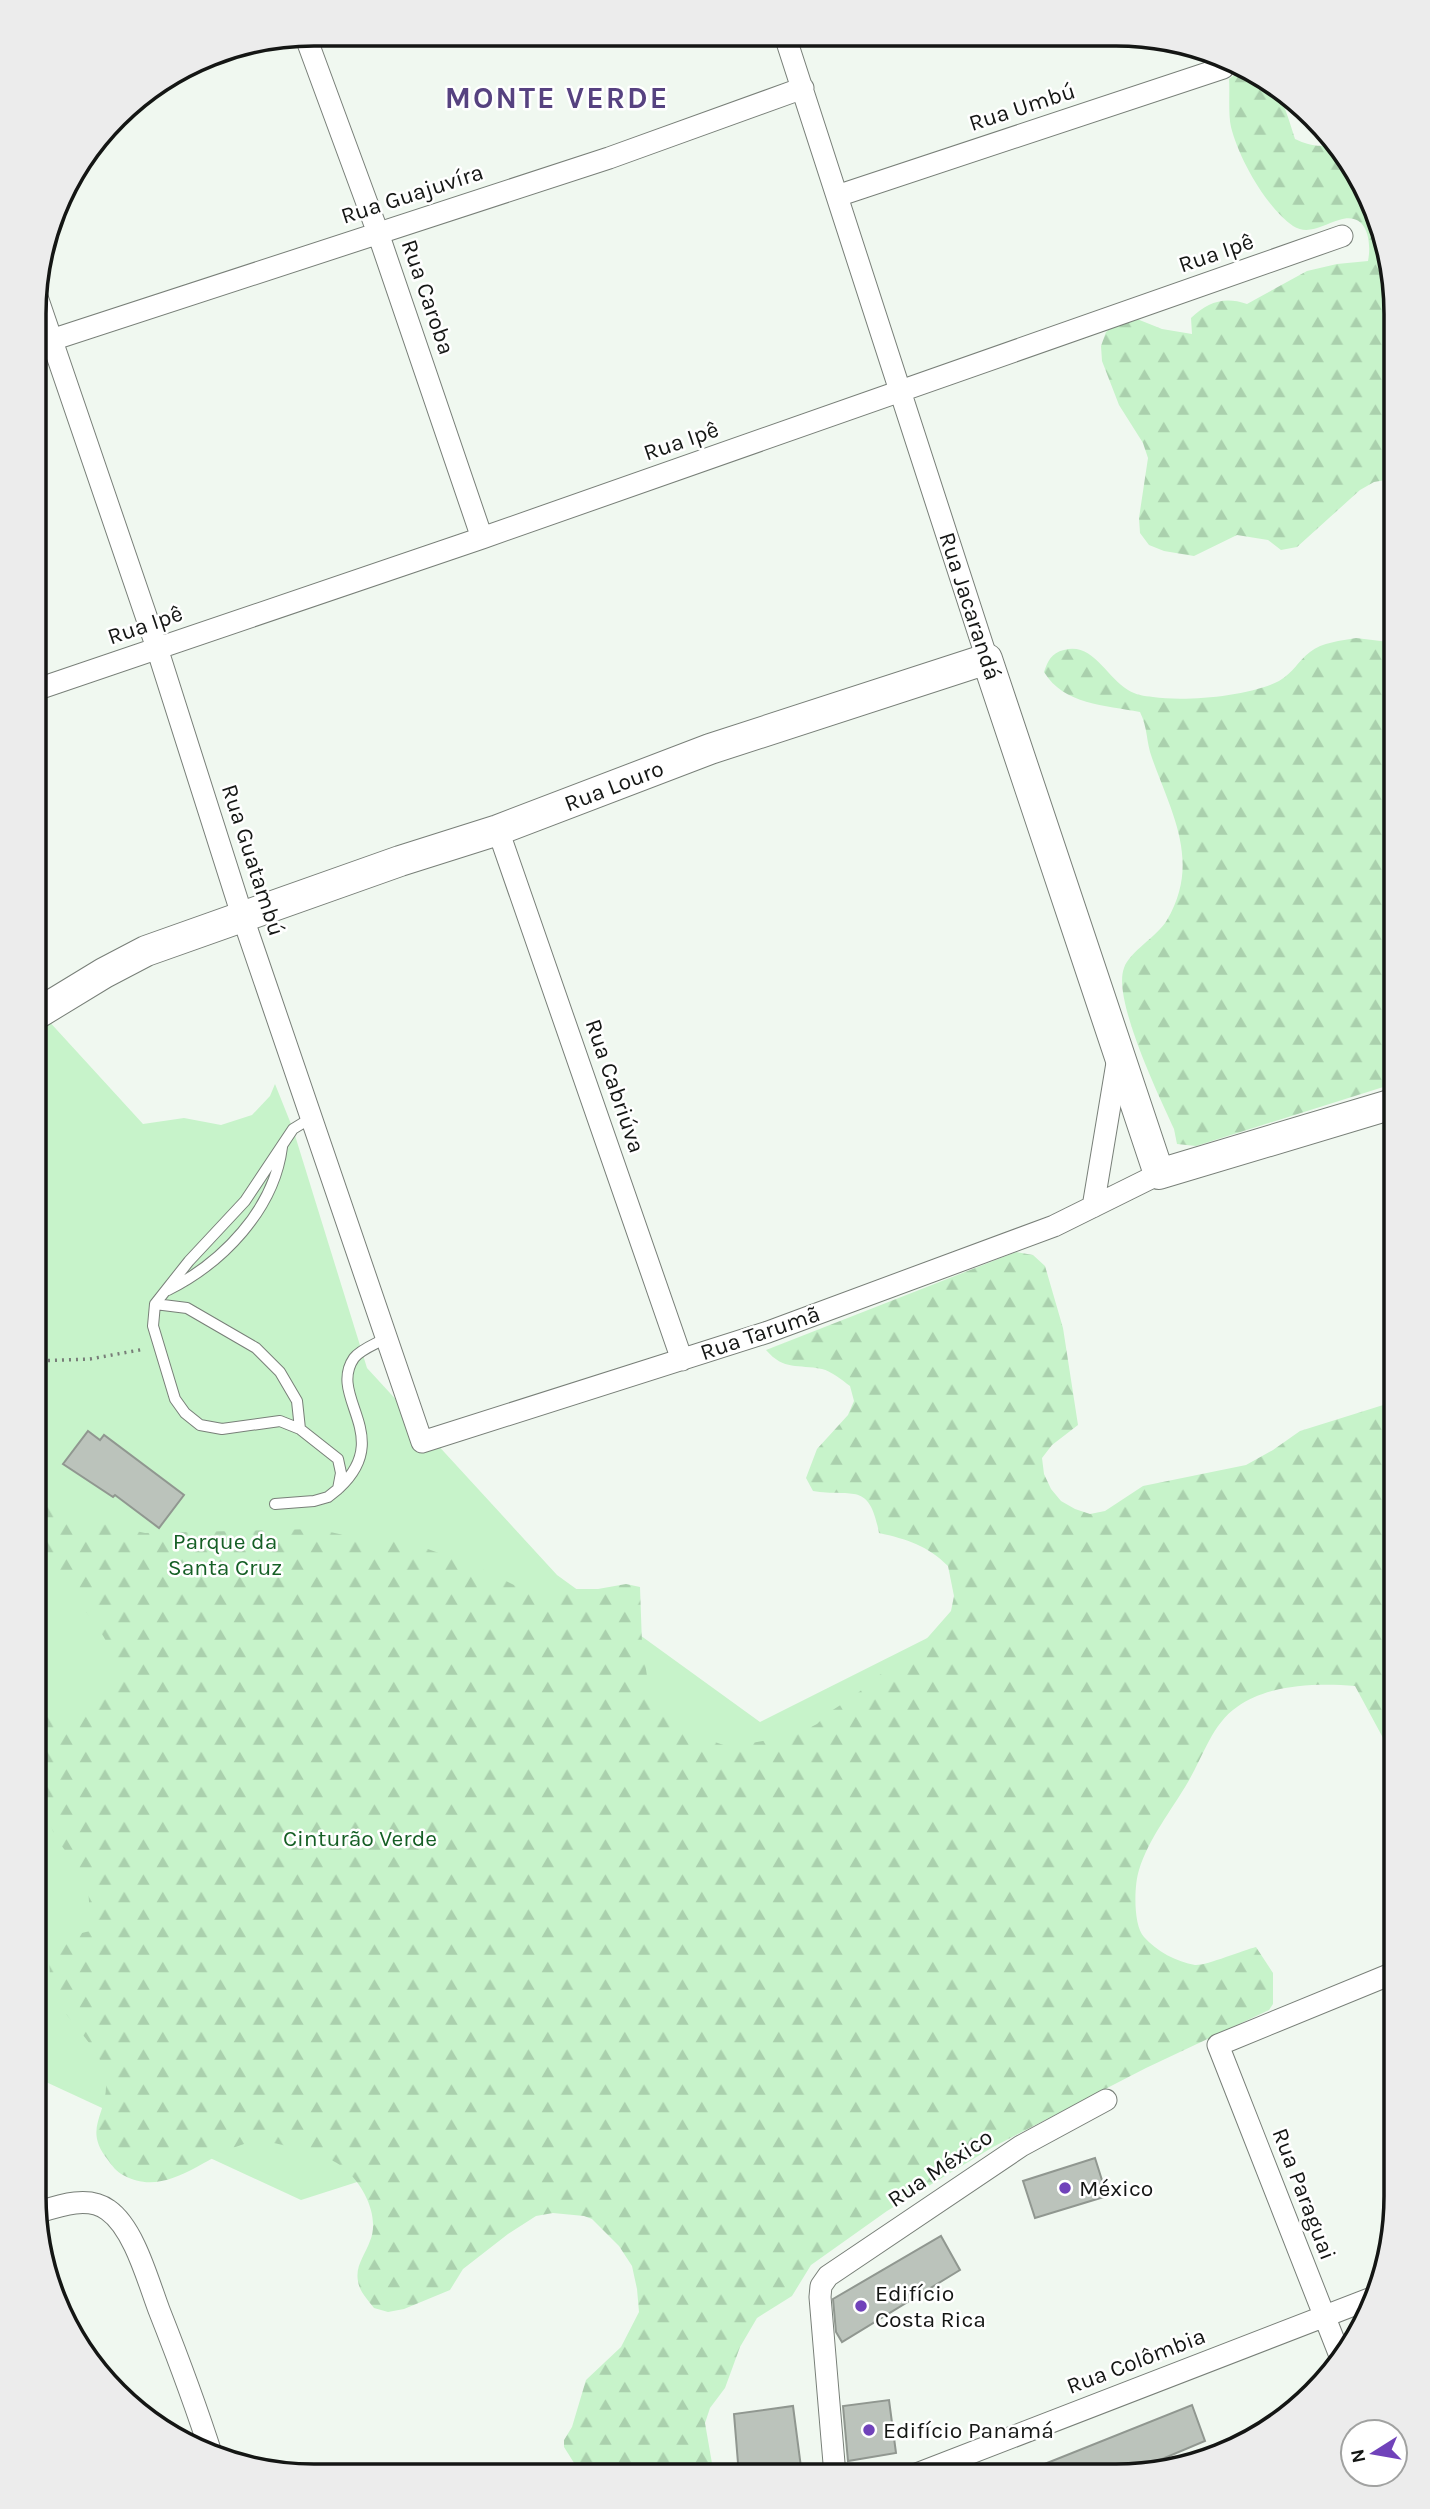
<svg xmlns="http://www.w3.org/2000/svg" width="1430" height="2509" viewBox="0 0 1430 2509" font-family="Karla,sans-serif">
<defs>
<pattern id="forest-firs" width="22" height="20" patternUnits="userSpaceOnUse" patternTransform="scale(1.75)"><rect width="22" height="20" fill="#c7f3ca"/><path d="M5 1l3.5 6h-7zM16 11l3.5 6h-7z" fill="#aad0ad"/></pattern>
</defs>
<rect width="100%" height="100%" fill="#f0f8f0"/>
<!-- green -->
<path fill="#c7f3ca" d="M35,1006L143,1124L184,1118L221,1125L252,1115L270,1096L275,1084L293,1129L367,1368L557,1575L760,1722L1396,1403L1234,1676L912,2004L301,2200L33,2076Z"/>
<!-- forest -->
<path fill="url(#forest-firs)" d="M1241,70C1277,71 1286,111 1295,139C1310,146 1321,148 1336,143C1412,228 1397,371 1397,478L1374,482L1360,490L1297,547L1281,550L1268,540L1237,535L1194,556L1164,551L1149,545L1140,533L1139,518L1148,458L1143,443L1119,405L1102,361L1101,346L1106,332L1118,322L1132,317L1162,329L1192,334L1191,318C1208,302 1224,296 1247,304L1307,271L1337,264L1368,261C1372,241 1367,211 1339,220C1324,224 1309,236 1293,226C1266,207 1239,159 1231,127C1228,114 1230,93 1229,79Z
M1356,638L1397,643L1396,1083L1196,1146L1177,1144L1174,1129C1160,1098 1112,999 1124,968C1130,951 1157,937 1167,920C1201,862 1172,814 1152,758C1146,742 1148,728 1140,712C1105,705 1064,705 1044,672C1048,661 1051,653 1064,650C1093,642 1106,677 1128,690C1136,695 1144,696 1153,697C1186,702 1250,696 1279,681C1293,673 1298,661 1310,652C1322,642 1341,641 1356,638Z
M1016,1252L1033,1255L1045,1266L1063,1328L1078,1425L1052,1445L1042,1458L1044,1474L1051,1489L1061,1501L1075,1509L1090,1514L1105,1511L1143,1486L1246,1465L1273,1450L1300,1431L1396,1401V1762L1355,1686C1317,1683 1269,1684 1237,1707C1212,1724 1203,1757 1188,1782C1171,1811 1149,1838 1139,1870C1134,1885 1133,1925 1144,1937C1156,1951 1177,1962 1195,1965C1205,1966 1244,1950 1256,1947L1273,1973V2004L1269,2010L1146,2068L993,2147L887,2211L811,2265L792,2296L757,2318L740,2347L725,2388L710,2408L705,2423L714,2475L581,2474L564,2447V2440L572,2427L586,2380L621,2347L639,2312L637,2289L632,2266L619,2246L592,2219L584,2216L553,2213L536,2216L508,2234L463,2269L450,2290L404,2309L388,2312L374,2308C368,2300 359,2291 358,2281C355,2266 365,2255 370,2241C380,2217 364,2186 346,2170C334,2158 319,2156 303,2151C283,2145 262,2137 241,2145C204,2157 165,2199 123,2175C117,2172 112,2166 108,2160C82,2128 108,2115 106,2081C104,2048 66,2023 55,1995C42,1956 51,1938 91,1931L88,1887L82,1873L55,1837L44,1807L34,1766V1713L41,1711C55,1711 70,1713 84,1710C111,1705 118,1668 109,1647C103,1633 91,1619 82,1606C68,1585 59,1567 34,1557V1492L81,1519L145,1533L317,1529L348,1536L409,1542L482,1569L524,1590L538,1593L568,1589H598L626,1584L640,1587L642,1644L647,1676L663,1705L686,1727L715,1742L729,1747L774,1739L803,1731L817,1724L828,1713L853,1697L888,1668L915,1652L951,1611L954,1596L948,1566C928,1546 907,1539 879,1533C869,1480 853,1498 813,1491L806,1478L817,1449L848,1415L854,1401L850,1386C842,1380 831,1371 822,1369C798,1364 784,1371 766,1350Z"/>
<!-- building -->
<path fill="#bbc3bb" stroke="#909790" stroke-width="2" d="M88,1431L100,1440L104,1435L184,1495L159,1528L115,1495L113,1497L63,1464Z
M1095,2158L1107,2196L1035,2218L1023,2181Z
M941,2236L960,2270L842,2342L836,2332L833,2299Z
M889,2400L896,2453L848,2461L843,2406Z
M1192,2405L1205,2441L1155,2462L1117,2476L1017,2475Z
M793,2406L802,2475H739L734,2414Z"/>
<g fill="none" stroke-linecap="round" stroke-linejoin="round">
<defs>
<path id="lane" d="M168,1290C222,1263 274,1210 282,1147
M155,1304L187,1308L256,1348L280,1372L297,1401L300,1429
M339,1488C395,1436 327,1397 354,1358C361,1349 376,1344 386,1338
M275,1504L314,1501L328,1497L338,1489L341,1473L338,1459L300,1429L280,1421L222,1429L200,1425L185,1413L175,1399L153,1326L155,1304L189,1261L245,1201L293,1129L311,1118"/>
<path id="street" d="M305,35L378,233L482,538
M785,36L987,659
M837,196L1223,68
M36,294L157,648L242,915L422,1442L768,1332L1054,1226L1159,1174
M36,345L609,158L803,88
M35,690L482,538L1342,236
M498,830L682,1360
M1093,1207L1118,1057
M36,2213C58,2206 88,2195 108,2210C134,2228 148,2281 159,2310C178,2358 196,2406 212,2456
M1342,2361L1218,2045L1396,1972
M835,2475L820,2297L821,2286L828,2276L1021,2146L1106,2100
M914,2475L1377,2296"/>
<path id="secondary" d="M35,1015L104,973L146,951L400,861L498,830L710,749L987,659L1159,1174L1396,1103"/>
</defs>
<!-- lane casing -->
<use href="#lane" stroke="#787f78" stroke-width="12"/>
<!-- street casing -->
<use href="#street" stroke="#787f78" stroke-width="23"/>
<!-- secondary casing -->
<use href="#secondary" stroke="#787f78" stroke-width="32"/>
<!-- path -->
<path stroke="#787d78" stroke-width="3.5" stroke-dasharray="2 5" stroke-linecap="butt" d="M34,1361L90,1359L145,1349"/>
<!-- lane -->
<use href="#lane" stroke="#fff" stroke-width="10"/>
<!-- street -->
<use href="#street" stroke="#fff" stroke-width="21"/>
<!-- secondary -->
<use href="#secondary" stroke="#fff" stroke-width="30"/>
</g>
<!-- markers -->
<g fill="#7042ba" stroke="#fff" stroke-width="2.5">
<circle cx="1065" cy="2188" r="7"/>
<circle cx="861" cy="2306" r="7"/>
<circle cx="869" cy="2430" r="7"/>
</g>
<g text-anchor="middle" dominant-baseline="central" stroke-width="5" stroke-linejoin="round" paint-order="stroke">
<!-- street labels -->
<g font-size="23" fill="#141614" stroke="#fff">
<text transform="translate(1022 107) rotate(-18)">Rua Umbú</text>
<text transform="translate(412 194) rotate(-18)">Rua Guajuvíra</text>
<text transform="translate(1216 253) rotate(-19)">Rua Ipê</text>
<text transform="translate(428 297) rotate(71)">Rua Caroba</text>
<text transform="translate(681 441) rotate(-19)">Rua Ipê</text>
<text transform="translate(970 606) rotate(72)">Rua Jacarandá</text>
<text transform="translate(145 625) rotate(-19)">Rua Ipê</text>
<text transform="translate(614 786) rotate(-21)">Rua Louro</text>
<text transform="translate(253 860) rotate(72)">Rua Guatambú</text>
<text transform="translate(615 1086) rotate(71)">Rua Cabriúva</text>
<text transform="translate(760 1333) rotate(-19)">Rua Tarumã</text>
<text transform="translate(940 2168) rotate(-34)">Rua México</text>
<text transform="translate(1304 2194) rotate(69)">Rua Paraguai</text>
<text transform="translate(1136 2361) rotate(-21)">Rua Colômbia</text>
</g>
<!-- park labels -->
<g font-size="23" fill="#155f25" stroke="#fff">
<text x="225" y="1541">Parque da<tspan x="225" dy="26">Santa Cruz</tspan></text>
<text x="360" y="1838">Cinturão Verde</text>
</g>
<!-- poi labels -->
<g font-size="23" fill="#141614" stroke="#fff" text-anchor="start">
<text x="1079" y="2188">México</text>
<text x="875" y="2293">Edifício<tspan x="875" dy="26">Costa Rica</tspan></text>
<text x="883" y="2430">Edifício Panamá</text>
</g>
<!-- district labels -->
<g font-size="30" font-weight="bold" letter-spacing="2" fill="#564280" stroke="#fff">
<text x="557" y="98">MONTE VERDE</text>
</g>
</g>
<!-- crop -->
<path d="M0 0H1430V2509H0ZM314 46H1116A268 268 0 0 1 1384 314V2196A268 268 0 0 1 1116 2464H314A268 268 0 0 1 46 2196V314A268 268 0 0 1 314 46Z" fill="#ececec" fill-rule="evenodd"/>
<path fill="none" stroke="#141614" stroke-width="3.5" d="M314 46H1116A268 268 0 0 1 1384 314V2196A268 268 0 0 1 1116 2464H314A268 268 0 0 1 46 2196V314A268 268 0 0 1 314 46Z"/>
<!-- north arrow -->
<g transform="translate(1374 2453) rotate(259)"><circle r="33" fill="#ffffff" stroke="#a1a2a1" stroke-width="2"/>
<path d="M0-5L12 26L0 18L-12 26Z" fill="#7042ba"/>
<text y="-10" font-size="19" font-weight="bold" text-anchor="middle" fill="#141614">N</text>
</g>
</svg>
